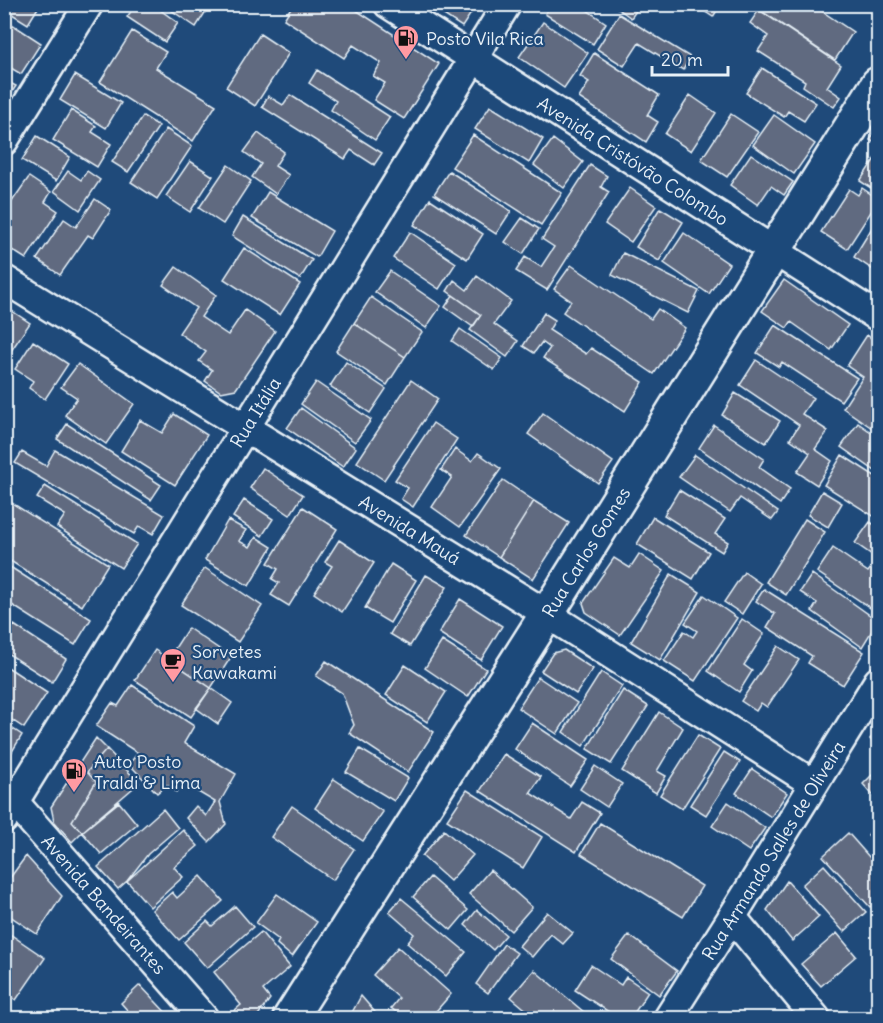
<svg xmlns="http://www.w3.org/2000/svg" width="883" height="1023" viewBox="0 0 883 1023" font-family="Delius,sans-serif">
<rect width="100%" height="100%" fill="#1f4a7a"/>
<filter id="ink" filterUnits="userSpaceOnUse"><feTurbulence type="fractalNoise" baseFrequency=".0167" numOctaves="2"/><feDisplacementMap in="SourceGraphic" scale="12" xChannelSelector="R" yChannelSelector="G"/><feConvolveMatrix kernelMatrix="1 2 1 2 8 2 1 2 1" color-interpolation-filters="sRGB"/></filter>
<g filter="url(#ink)">
<!-- building -->
<path fill="#606b80" stroke="#e8f1f8" stroke-width="1.5" d="M4,4H37L39,6L28,24L4,9Z
M136,4H152L178,23L165,42L127,17Z
M162,4H203L208,8L196,27Z
M293,4H347L439,64L404,119L374,100L385,83L373,76L381,63L353,45L344,58L284,19Z
M427,4H477L462,27Z
M551,4H578L606,23L593,44L545,14Z
M612,4H641L631,18Z
M645,4H659L654,11Z
M708,4H721L713,17L704,11Z
M751,4H811L853,32L835,60Z
M759,10L841,65L827,87L841,97L834,107L803,86L805,81L758,51L768,36L750,23Z
M619,14L690,57L683,70L639,43L624,66L597,49Z
M4,19L41,43L21,74L4,64Z
M543,22L588,53L564,88L519,57Z
M132,31L166,52L156,68L216,105L193,141L100,82Z
M260,34L289,53L255,106L226,87Z
M594,53L659,95L647,115L658,122L646,142L579,98L589,82L580,76Z
M762,68L816,103L804,121L788,111L784,117L746,93Z
M317,70L390,117L375,140L331,110L336,101L309,83Z
M75,75L121,103L106,128L60,100Z
M4,80L16,86L6,101L4,100Z
M290,95L382,153L374,165L351,150L345,159L262,107L268,96L283,105Z
M690,95L716,113L691,151L665,134Z
M490,106L543,139L529,163L475,129Z
M71,110L96,126L92,132L111,144L97,167L53,140Z
M731,114L758,132L727,177L701,160Z
M774,115L815,144L794,174L753,145Z
M143,116L159,126L128,172L112,162Z
M878,126V145L870,140Z
M166,129L192,146L157,199L131,182Z
M258,133L284,152L275,166L289,175L276,194L252,177L261,164L244,152Z
M473,135L562,193L541,225L452,167Z
M37,136L70,157L56,181L22,160Z
M553,139L583,162L564,188L534,165Z
M751,154L793,182L784,195L771,186L758,205L730,185Z
M878,154V184L874,190L860,181Z
M190,161L213,176L190,212L166,196Z
M228,165L251,181L223,224L199,208Z
M590,165L607,176L601,187L609,192L547,290L516,271L525,257L541,267L554,247L542,239Z
M68,171L81,180L87,171L100,180L80,210L54,191Z
M449,171L511,211L496,234L434,194Z
M29,177L51,192L45,202L58,211L26,259L4,245V213Z
M630,188L656,206L631,242L605,224Z
M862,188L878,199V210L874,207L847,249L821,232L849,189L858,195Z
M268,192L332,231L317,257L252,218Z
M95,199L111,210L93,238L88,235L60,275L37,259L64,219L76,227Z
M430,199L483,234L467,259L414,225Z
M660,208L683,222L659,261L636,247Z
M243,217L312,260L300,279L232,236Z
M522,218L539,229L523,254L505,242Z
M878,218V273L854,257Z
M410,232L456,263L439,289L393,258Z
M684,233L729,264L709,294L664,263Z
M244,248L300,284L280,315L224,279Z
M623,253L699,291L688,313L612,275Z
M571,265L651,319L658,309L685,328L654,374L563,312L571,301L554,289Z
M176,267L216,295L201,317L228,335L245,310L275,331L236,389L221,392L205,381L212,370L199,361L206,352L179,333L196,308L163,285Z
M390,271L441,306L426,328L375,292Z
M477,276L511,301L494,324L518,341L507,357L470,330L481,315L447,291L454,280L467,290Z
M784,280L848,325L831,350L791,322L787,328L762,311Z
M453,295L481,315L473,327L445,307Z
M371,297L422,332L405,357L354,323Z
M6,307L30,323L4,361V309Z
M544,313L555,320L549,330L586,354L591,348L643,382L625,411L543,358L550,348L542,342L534,353L523,346Z
M354,323L405,357L387,385L336,351Z
M775,325L857,378L841,401L782,362L779,367L757,353Z
M460,329L502,358L494,370L452,341Z
M867,335L878,343V418L872,428L843,408L863,377L847,366Z
M33,341L68,364L45,399L29,388L33,381L15,369Z
M756,360L813,398L802,414L828,431L815,449L832,461L817,485L797,472L810,453L790,439L799,425L740,385Z
M346,362L386,389L370,413L330,386Z
M78,364L134,404L106,444L65,415L77,398L61,387Z
M411,380L438,399L384,480L357,462Z
M316,382L371,420L355,442L301,404Z
M735,393L780,421L766,443L722,415Z
M301,408L356,448L343,467L287,428Z
M543,413L613,462L598,483L528,434Z
M174,414L207,435L175,485L121,451L140,420L162,433Z
M433,423L457,439L413,507L401,499L408,488L395,480Z
M858,423L878,437V473L841,447Z
M67,424L161,485L151,500L57,439Z
M714,425L764,459L759,467L790,489L780,504L699,448Z
M455,449L472,461L478,453L501,469L460,527L432,507L452,477L441,470Z
M55,450L164,515L153,534L139,526L134,534L15,463L22,452L46,466Z
M695,455L778,512L772,520L740,498L730,512L679,477Z
M842,455L878,478V519L824,485Z
M263,468L303,495L290,515L250,488Z
M503,480L534,501L499,557L466,535Z
M45,486L137,544L121,568L57,527L65,515L37,498Z
M679,490L725,519L715,534L728,542L722,552L664,515Z
M822,491L842,503L828,527L808,515Z
M4,498L108,564L82,606L4,557Z
M244,500L273,519L262,536L233,517Z
M534,501L569,523L533,579L499,557Z
M303,507L337,529L289,606L271,595L279,583L272,579L278,569L268,563Z
M653,517L709,552L693,579L637,544Z
M805,519L825,532L786,595L766,582Z
M228,520L246,530L239,541L250,547L256,537L272,547L249,586L205,560Z
M870,522L878,527V559L855,543Z
M339,540L374,563L342,612L314,593L332,566L325,562Z
M833,548L868,572L874,564L878,567V613L817,572Z
M639,554L664,571L620,635L586,612L583,603L614,558L630,568Z
M4,563L91,619L75,645L4,600Z
M391,564L416,580L390,623L365,608Z
M205,568L262,606L238,642L181,605Z
M744,572L761,584L742,614L724,602Z
M671,574L700,592L660,660L631,642Z
M812,574L878,621L862,647L812,611L817,603L800,592Z
M426,575L447,587L410,646L390,634Z
M764,589L864,652L843,685L808,663L812,656L767,627L775,614L756,601Z
M704,595L737,618L695,681L664,661L684,631L693,637L697,631L685,623Z
M460,599L502,626L481,660L439,633Z
M742,619L764,634L744,665L752,671L739,692L708,671Z
M14,625L66,659L52,682L4,651V639Z
M188,628L231,657L211,688L168,659Z
M442,641L486,669L468,697L425,668Z
M778,646L799,660L767,707L761,703L756,711L741,701Z
M155,650L211,688L191,717L135,680Z
M564,650L593,669L576,694L541,671L553,653Z
M326,661L434,732L408,772L349,733L354,725L342,693L316,676Z
M405,665L446,692L427,722L386,695Z
M6,666L47,693L24,728L9,718L12,714L4,708V668Z
M601,672L622,686L583,746L563,732Z
M538,677L577,703L557,734L518,708Z
M132,685L194,726L184,743L236,774L220,802L226,824L209,842L186,818L196,806L206,816L215,802L183,783L176,792L167,785L157,793L129,764L138,753L96,726L112,703L118,706Z
M211,688L232,703L218,724L196,708Z
M623,690L648,706L611,764L587,749Z
M659,712L683,728L657,771L666,776L656,793L622,771Z
M4,723L22,735L7,760L4,756Z
M532,723L588,760L570,786L515,749Z
M878,730V748L870,739Z
M698,735L720,749L682,809L660,795Z
M96,738L107,749L87,772L96,782L72,821L82,832L72,842L54,821L51,807Z
M107,749L139,783L82,832L72,821L96,782L87,772Z
M360,749L408,778L394,801L346,772Z
M724,752L740,762L706,815L690,805Z
M504,754L541,777L530,793L571,819L582,802L600,813L576,852L480,791Z
M595,766L622,784L607,807L580,789Z
M752,769L787,793L771,817L736,793Z
M878,769V801L863,784Z
M334,779L383,812L363,841L315,808Z
M467,790L542,837L523,868L447,820Z
M119,802L137,824L101,854L82,832Z
M728,802L765,828L749,851L712,826Z
M292,806L354,849L333,880L271,837Z
M163,809L178,828L148,854L127,881L118,889L98,867Z
M878,820V844L868,835Z
M600,823L702,886L683,917L581,854Z
M183,830L198,846L174,867L183,877L150,907L127,881Z
M444,830L473,855L450,881L422,856Z
M848,833L878,867V900L870,907L823,856Z
M26,856L62,896L37,934L4,912V886Z
M824,865L866,912L844,932L802,885Z
M490,870L532,907L511,931L469,894Z
M201,876L223,901L179,940L152,910L172,892L177,898Z
M430,877L468,910L451,930L413,897Z
M787,881L819,917L792,941L767,910Z
M277,894L317,922L292,957L277,944L279,940L256,923Z
M401,898L466,952L446,976L407,943L414,934L389,912Z
M235,906L253,927L207,968L184,942L207,921L212,926Z
M477,910L506,935L493,950L465,925Z
M547,912L573,933L563,944L551,934L532,957L519,946Z
M4,930L45,958L16,1000L4,992Z
M261,932L290,967L263,990L270,999L256,1018H233L229,1015L241,1005L214,972Z
M837,933L856,956L821,986L801,964Z
M629,935L677,971L659,995L611,959Z
M504,944L517,953L488,993L476,984Z
M398,947L451,994L430,1018H404L391,1008L399,998L373,975Z
M591,965L621,985L626,977L648,992L631,1018H618L575,990Z
M534,970L591,1018H536L511,997Z
M140,985L171,1018H126L123,1015L128,1011L121,1003Z
M361,996L380,1018H349Z
M4,1003L17,1018H4Z"/>
<g fill="none" stroke-linecap="round" stroke-linejoin="round">
<defs>
<g id="minor">
<path id="s1" d="M388,4L878,317"/>
<path d="M4,141L89,4"/>
<path id="s2" d="M4,279L547,614L814,784"/>
<path id="s3" d="M4,790L204,1018"/>
<path id="s4" d="M4,819L507,4"/>
<path d="M732,917L816,1018"/>
<path id="s5" d="M668,1018L732,917L878,681"/>
</g>
<g id="tertiary">
<path id="s6" d="M290,1018L547,614L878,84"/>
</g>
</defs>
<!-- minor casing -->
<use href="#minor" stroke="#e8f1f8" stroke-width="32"/>
<!-- tertiary casing -->
<use href="#tertiary" stroke="#e8f1f8" stroke-width="38"/>
<!-- minor -->
<use href="#minor" stroke="#1f4a7a" stroke-width="27"/>
<!-- tertiary -->
<use href="#tertiary" stroke="#1f4a7a" stroke-width="33"/>
</g>
</g>
<!-- icons -->
<defs>
<symbol id="fuel-pin" viewBox="-11 -11 22 30"><path d="M0 17L-7.5 6A9.5 9.5 0 1 1 7.5 6Z" fill="#ff9aa2" stroke="#1f4a7a"/><path d="M-5.5-6h7V0h2V4h1.3V-2.5L3-4.5l.8-.8L6-3V5H2.5V1h-1V6h-7ZM-4.2-4.7v3.2H.2V-4.7Z" fill="#111"/></symbol>
<symbol id="cafe-pin" viewBox="-11 -11 22 30"><path d="M0 17L-7.5 6A9.5 9.5 0 1 1 7.5 6Z" fill="#ff9aa2" stroke="#1f4a7a"/><path d="M-5.5-4.5H6V0H3Q3 3.5 0 3.5H-2.5Q-5.5 3.5-5.5 0ZM3-3.2v2h1.7v-2ZM-6 4.5H4V6H-6Z" fill="#111"/></symbol>
</defs>
<g fill-rule="evenodd">
<use href="#fuel-pin" x="391" y="23" width="30" height="40"/>
<use href="#cafe-pin" x="158" y="646" width="30" height="40"/>
<use href="#fuel-pin" x="59" y="756" width="30" height="40"/>
</g>
<g text-anchor="middle" dominant-baseline="central" stroke-width="4.5" stroke-linejoin="round" paint-order="stroke">
<!-- poi labels -->
<g font-size="18" fill="#e8f1f8" stroke="#1f4a7a" text-anchor="start">
<text x="426" y="38">Posto Vila Rica</text>
<text x="192" y="651">Sorvetes<tspan x="192" dy="21">Kawakami</tspan></text>
<text x="94" y="761">Auto Posto<tspan x="94" dy="21">Traldi &amp; Lima</tspan></text>
</g>
<!-- street labels -->
<g font-size="18" fill="#e8f1f8" stroke="#1f4a7a">
<text stroke="none"><textPath href="#s1" startOffset="291">Avenida Cristóvão Colombo</textPath></text>
<text stroke="none"><textPath href="#s4" startOffset="478">Rua Itália</textPath></text>
<text stroke="none"><textPath href="#s2" startOffset="477">Avenida Mauá</textPath></text>
<text stroke="none"><textPath href="#s6" startOffset="552">Rua Carlos Gomes</textPath></text>
<text stroke="none"><textPath href="#s5" startOffset="198">Rua Armando Salles de Oliveira</textPath></text>
<text stroke="none"><textPath href="#s3" startOffset="152">Avenida Bandeirantes</textPath></text>
</g>
</g>
<!-- margin -->
<rect width="883" height="1023" fill="none" stroke="#1f4a7a" stroke-width="24"/>
<rect x="12" y="12" width="859" height="999" fill="none" stroke="#e8f1f8" stroke-width="2" filter="url(#ink)"/>
<!-- scale -->
<path d="M652 66v9h76v-9" fill="none" stroke="#e8f1f8" stroke-width="3"/>
<text x="661" y="66" font-size="18" fill="#e8f1f8" stroke="#1f4a7a" stroke-width="4.5" paint-order="stroke">20 m</text>
</svg>
